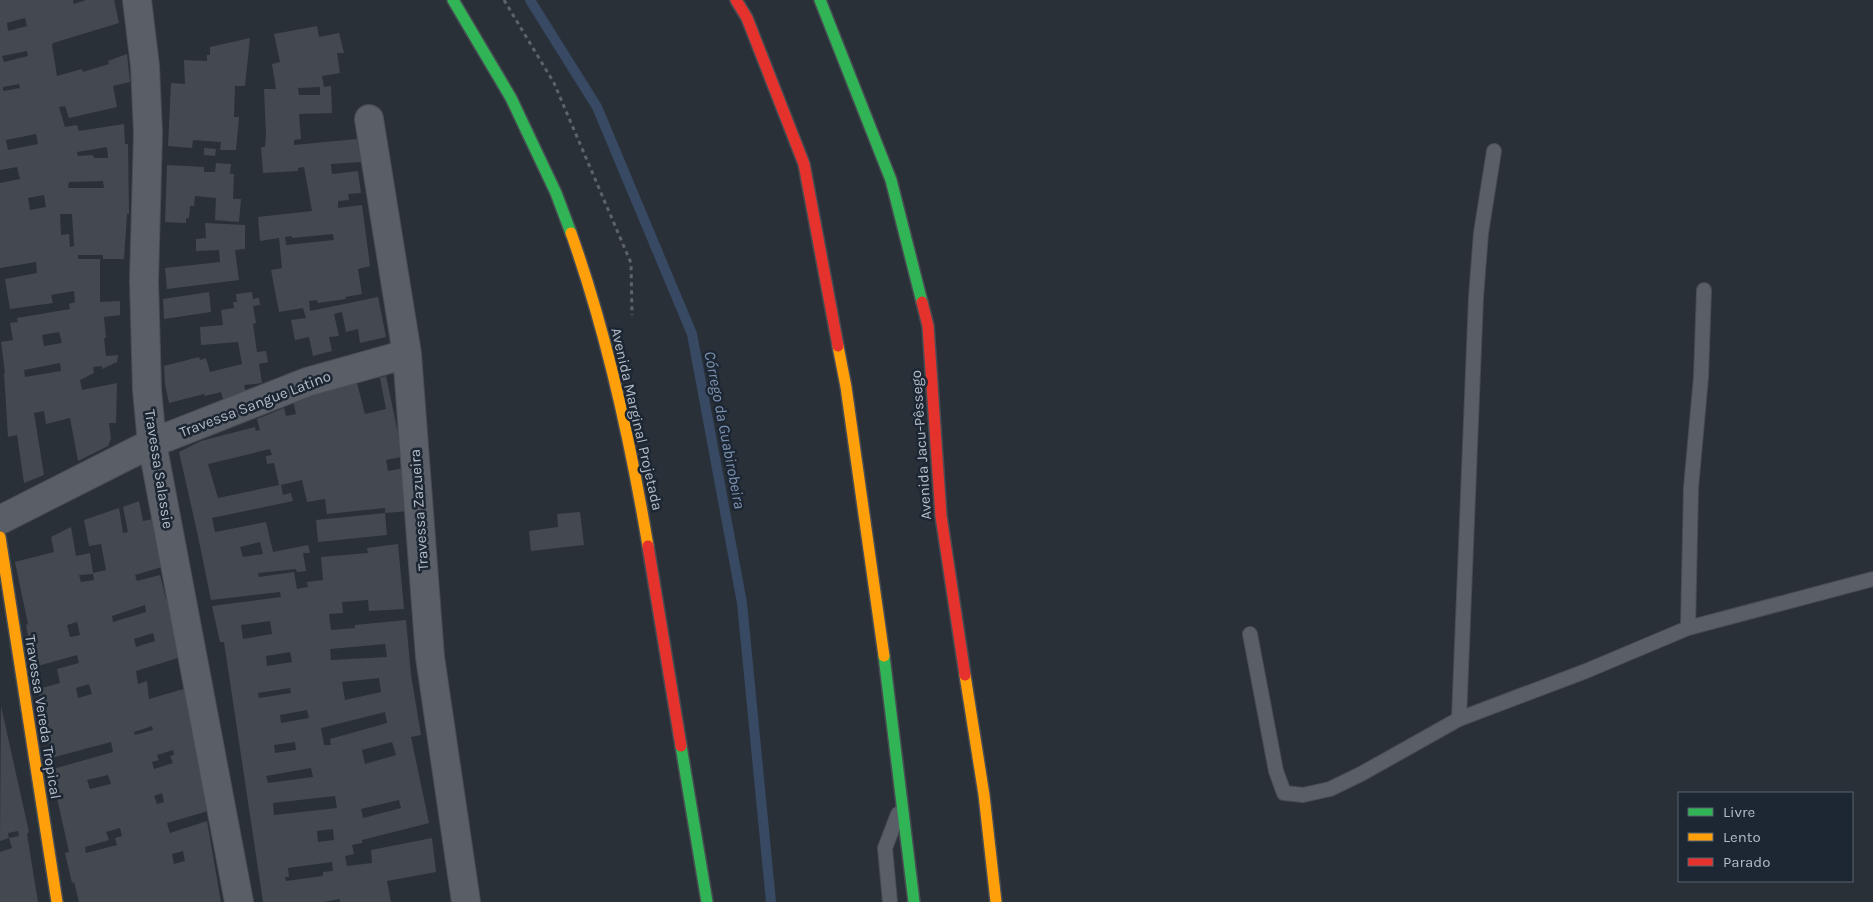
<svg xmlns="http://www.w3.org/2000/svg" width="1873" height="902" viewBox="0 0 1873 902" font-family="Karla,sans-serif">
<rect width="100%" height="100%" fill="#2a3038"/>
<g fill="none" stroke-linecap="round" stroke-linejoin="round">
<!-- stream -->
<path stroke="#384963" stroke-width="10" d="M530,0L597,107L692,334L742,603L771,902"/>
</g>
<!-- building -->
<path fill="#444950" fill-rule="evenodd" d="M0,0H73L74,4L86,0H114L119,23L53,43L52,45L57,76L82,69L83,72L109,64L108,61L127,54L130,82L113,86L117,107L69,118L65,106L59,107L65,127L77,125L79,131L124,124L125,144H128L129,214H127L124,259H103V255H78V259H100V302L120,301V315L104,317L106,338H104L106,356L118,355L117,362L102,369V366L93,367L94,373L80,380L82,390L117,383L116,423H109L111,439L108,446L78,461L70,418L46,424L44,411L34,413L44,475L24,483L17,435L8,437L4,373H5L1,342L13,340L10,323L18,322L17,318L70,309L69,304L75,302L74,291L51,295L53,303L10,309L5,279L37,273L36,262L0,268V183L20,179L17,167L0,170ZM25,18L27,26L8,31L7,23ZM27,51L28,56L4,62L2,56ZM19,84L20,88L3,91V87ZM36,134L38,144L8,150L6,140ZM107,147L108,158H94L93,155L78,156L77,152ZM103,181L104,188H68L69,182ZM44,195L46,207L30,210L28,198ZM60,214H72L74,246L70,247L69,234L61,235ZM59,332L62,343L44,346L42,335ZM60,363L61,371L25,377L24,370Z
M317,26L319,37L339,33L344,53H337L340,73L322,76L324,87L331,86L332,113L299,114L301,139L294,140V145L357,139L361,162L331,164L332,174L358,171L361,193L348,194L349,200L338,201V208L362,205L370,266L358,269L362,294L345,297L346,299L318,303L317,300L309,301L310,311L378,297L386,337L360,343L358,329L346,332L342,312L334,314L339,336L329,337L332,351L313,356L309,337L295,340L291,320L306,318L303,308L279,312L271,270L282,268L279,238L260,241L258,217L312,211L304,167L298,168V171L263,173L261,147H265L266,136L264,89H276L272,64L280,62L274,34ZM320,87V95H299L298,88ZM333,234L334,240L286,245L285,237L292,236V238Z
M250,38L245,86H235L234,117H239L236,150H220L221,142L193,140L192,148L168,146L171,83L185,84L184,60L207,61V55H210V47Z
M204,148L216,149L215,156L204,155Z
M216,163L231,164L230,174H234L233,199H241L239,222L215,220L216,198L195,196L194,206H190L189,218H186V223L165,222L167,165L204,167V172H215Z
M205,223L245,225V249L235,250L239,280L167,289L165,268L220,262L219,250L196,251V239L206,238Z
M209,292L211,312L164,319L163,299Z
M252,292L253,299L259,298L260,305L253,306L256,323L253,324L257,352L266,351L268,362L259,364L262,383L244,385L246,392L223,399L221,392L205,396L204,394L169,403L165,384L164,366L199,357L200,360L206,358L210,372L242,364L238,342L201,345L200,327L223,325L221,310L234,308L233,302H237L236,294Z
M386,376L399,438L403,437L406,456L386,460L388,471L404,468L409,511L385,513V508L327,514L325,499L307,502L302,480L281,485L283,495L291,493L293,501L212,518L215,532L266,522L273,552L308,545L310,553H303L306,571L297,572L296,569L258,573L259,577L294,572L297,589L308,587L307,582L323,580L321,557L368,553L367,548L398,544L404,609L369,611L368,600L342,602L343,613L329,614L331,630L355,628V625L406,620L411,675L421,735L411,737L429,823L362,840V843L352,845L354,854L345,856L347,866L372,863L371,850L432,838L436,872L387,881L391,902H340V899L322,902H263L224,642H220L212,606L281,597L280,592L211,600L198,536L179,452L201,441L255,427L256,431L260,430L257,419L284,408L286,416L296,414L293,400L357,383L365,414L386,409L380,378ZM270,449L272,455L266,456L267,464L274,463L279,485L218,498L208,464ZM260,542L263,554L243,557L240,547ZM270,621L272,634L243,639L241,625ZM385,644L387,657L331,660L330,649ZM290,652L292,662L267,666L266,656ZM379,678L381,692L345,700L342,682ZM290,688L291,693L259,698L258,693ZM307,710L309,718L281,723L280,715ZM385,712L387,723L330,739L331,745H324L321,728ZM295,742L296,750L275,753L274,745ZM392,742L396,755L365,764L362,750ZM311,768L313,777L268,783L266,776ZM335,796L337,808L274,815L273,803ZM399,800L401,808L363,818L361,809ZM333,829L334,840L318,842L317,831ZM332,862L333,871L323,872V876L286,881L285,877H289L288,868Z
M139,501L143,521L153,519L162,567L135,575L137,581L160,575L166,599L171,597L181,657L136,671L138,684L147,681L149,699L187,688L208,811L167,823L170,833L207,821L221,902H79L74,882L72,883L65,853L69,852L55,789L57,788L53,769L113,752L111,742L51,758L38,689L60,683L57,669L79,663L77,655L34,667L26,625L28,624L15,562L54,552L51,537L71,527L76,556L90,553L93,573L106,570L101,544L89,546L84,520L119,508L123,533L128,532L123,507ZM93,574L94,580L81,582L79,575ZM145,605L146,612L113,622L112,616ZM77,622L80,635L70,637L67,625ZM153,633L155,641L136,647L134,639ZM89,684L92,694L78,698L76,688ZM152,726L153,730L135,735L134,732ZM173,750L174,755L170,756L173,763L154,769L152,762L159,760L157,755ZM108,775L111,784L90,789L87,780ZM162,793L164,802L157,804L154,796ZM120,828L122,836L115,838L117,845L86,853L85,847L109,840L106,832ZM183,851L185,861L174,864L172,854Z
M580,512L584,545L531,551L529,531L558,527L557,514Z
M385,513L387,535L318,542L316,520Z
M1,706L29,832L27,834L38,902H0V852L12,848L9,838L19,836L18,831L8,833L9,838L0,841Z"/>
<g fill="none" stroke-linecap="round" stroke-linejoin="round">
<defs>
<path id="lane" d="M1688,628L1691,488L1701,377L1704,290
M1250,634L1276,771L1284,793L1303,795L1330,789L1361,774L1459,719L1586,671L1688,628L1873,579
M1459,719L1476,297L1481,233L1494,151
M890,902L885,848L898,814"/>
<path id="street" d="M137,0L145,66L148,133L144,281L147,390L152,443L239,902
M369,119L407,354L430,657L466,902
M0,520L152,443L307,382L407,354"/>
<path id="fast" d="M453,0L511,98L556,193L571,233
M820,0L891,180L922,302
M884,656L914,902
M681,746L707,902"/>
<path id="slow" d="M571,233C607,334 630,439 648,546
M838,346L846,387L884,656
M0,537L57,902
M965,675L984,795L996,902"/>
<path id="jam" d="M736,0L747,18L804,164L838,346
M922,302L928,326L941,516L965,675
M648,546L681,746"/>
</defs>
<!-- lane casing -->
<use href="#lane" stroke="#484c53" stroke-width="16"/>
<!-- street casing -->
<use href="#street" stroke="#484c53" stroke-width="30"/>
<!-- fast casing -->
<use href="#fast" stroke="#484c53" stroke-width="14"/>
<!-- slow casing -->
<use href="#slow" stroke="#484c53" stroke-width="14"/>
<!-- jam casing -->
<use href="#jam" stroke="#484c53" stroke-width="14"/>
<!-- path -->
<path stroke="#5d636a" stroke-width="3" stroke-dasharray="4 4" stroke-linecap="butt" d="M504,0L554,83L631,263L632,315"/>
<!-- lane -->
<use href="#lane" stroke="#5a5e66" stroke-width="14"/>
<!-- street -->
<use href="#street" stroke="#5a5e66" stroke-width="28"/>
<!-- fast -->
<use href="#fast" stroke="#30b455" stroke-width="11"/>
<!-- slow -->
<use href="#slow" stroke="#ff9f0a" stroke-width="11"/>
<!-- jam -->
<use href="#jam" stroke="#e5322d" stroke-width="11"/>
</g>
<g text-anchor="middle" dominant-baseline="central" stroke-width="5" stroke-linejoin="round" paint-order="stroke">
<!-- street labels -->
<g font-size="15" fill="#b4bcc9" stroke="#1d2633">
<text transform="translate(255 404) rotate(-21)">Travessa Sangue Latino</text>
<text transform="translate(637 419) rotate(77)">Avenida Marginal Projetada</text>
<text transform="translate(921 445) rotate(-94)">Avenida Jacu-Pêssego</text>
<text transform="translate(159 469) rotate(81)">Travessa Salassie</text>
<text transform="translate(419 510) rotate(-94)">Travessa Zazueira</text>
<text transform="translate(43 717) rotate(81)">Travessa Vereda Tropical</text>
</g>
<!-- water labels -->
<g font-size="16" font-style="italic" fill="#7c92b1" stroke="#1d2633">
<text transform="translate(725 430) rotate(79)">Córrego da Guabirobeira</text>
</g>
</g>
<!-- legend -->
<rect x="1678" y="792" width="175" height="90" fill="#1d2633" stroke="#59626f"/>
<rect x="1688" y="808" width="25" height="8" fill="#30b455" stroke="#59626f"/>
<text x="1723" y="817" font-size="15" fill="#b4bcc9">Livre</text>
<rect x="1688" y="833" width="25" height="8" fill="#ff9f0a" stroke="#59626f"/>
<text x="1723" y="842" font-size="15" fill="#b4bcc9">Lento</text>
<rect x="1688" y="858" width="25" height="8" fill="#e5322d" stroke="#59626f"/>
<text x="1723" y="867" font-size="15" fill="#b4bcc9">Parado</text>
</svg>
